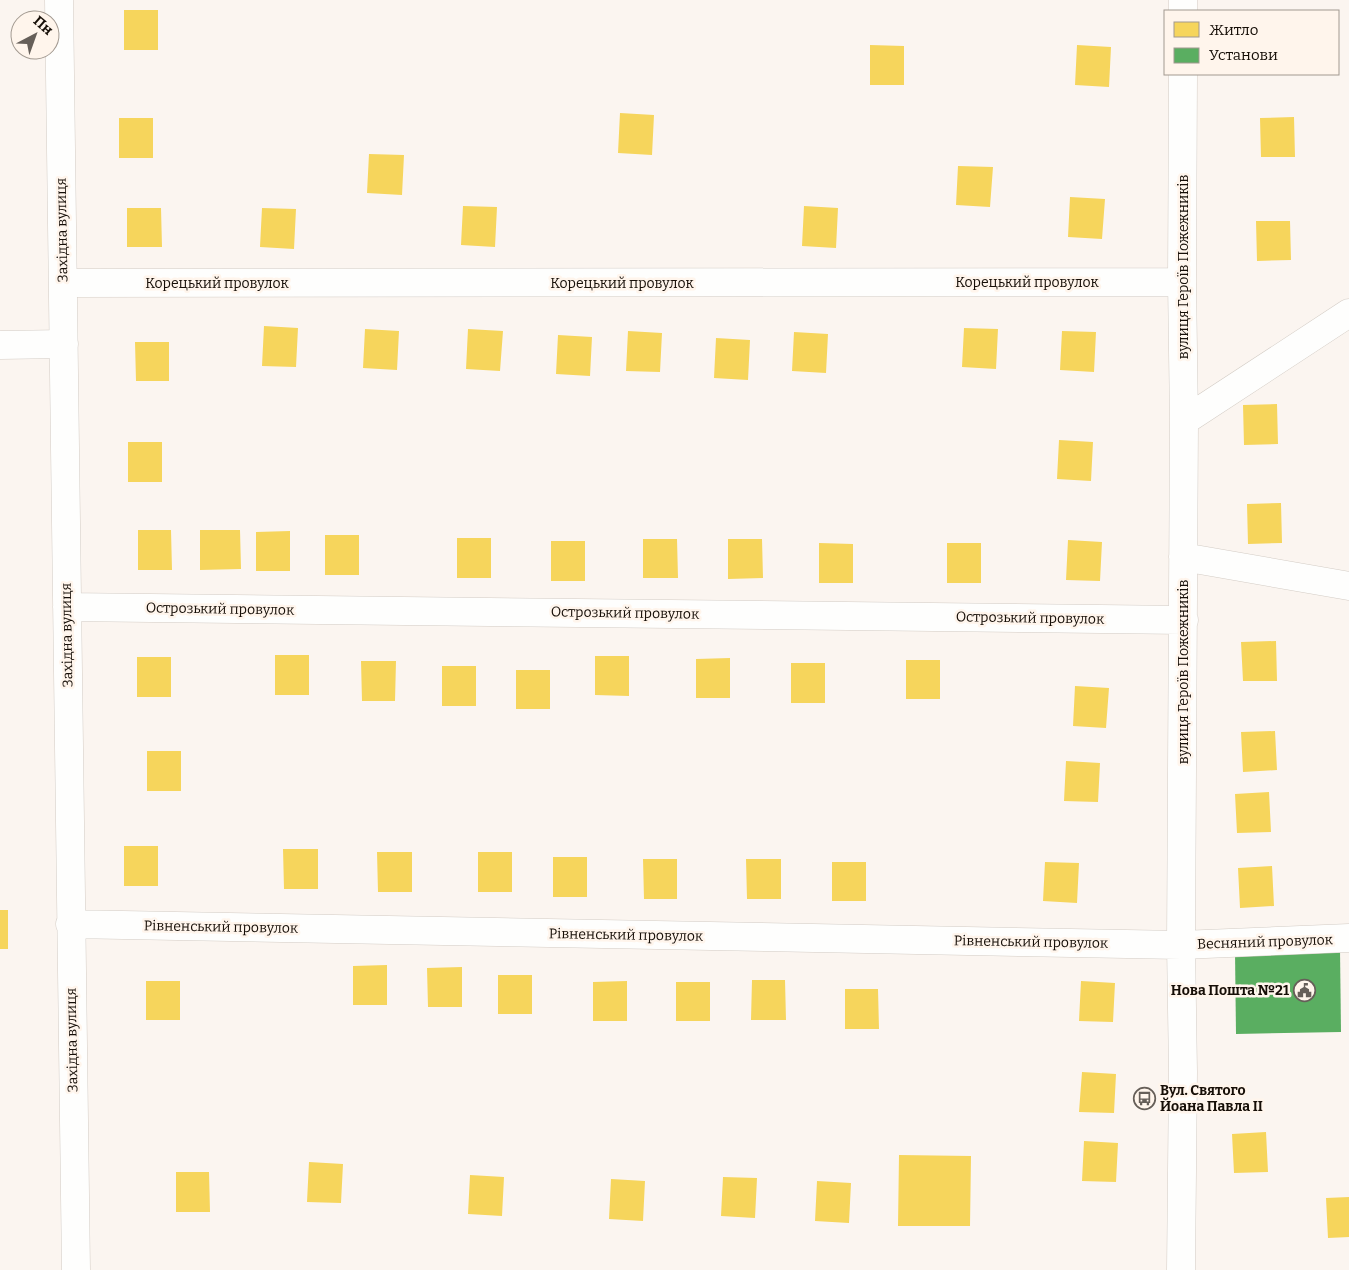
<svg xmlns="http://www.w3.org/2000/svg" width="1349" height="1270" viewBox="0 0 1349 1270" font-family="Bitter,serif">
<rect width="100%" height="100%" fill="#fbf5f0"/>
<!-- homes -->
<path fill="#f6d55c" d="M124,10H158V50H124Z
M870,45L904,46V85H870Z
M1077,45L1111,47L1109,87L1075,85Z
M620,113L654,115L652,155L618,153Z
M1294,117L1295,157H1261L1260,118Z
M119,118H153V158H119Z
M369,154L404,155L402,195L367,193Z
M958,166L993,167L990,207L956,205Z
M1070,197L1105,199L1102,239L1068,237Z
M463,206L497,207L495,247L461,245Z
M804,206L838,208L836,248L802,246Z
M127,208H161L162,247H127Z
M262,208L296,209L294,249L260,247Z
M1256,221H1290L1291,260L1257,261Z
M264,326L298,328L296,367L262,366Z
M964,328L998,329L996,369L962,367Z
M365,329L399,331L397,370L363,368Z
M468,329L503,331L500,371L466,369Z
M628,331L662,333L660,372L626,371Z
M1062,331L1096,332L1094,372L1060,370Z
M794,332L828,334L826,373L792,371Z
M558,335L592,337L590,376L556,374Z
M716,338L750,340L748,380L714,378Z
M135,342H169V381H136Z
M1277,404L1278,444L1244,445L1243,405Z
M1059,440L1093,442L1091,481L1057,479Z
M128,442H162V482H128Z
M1281,503L1282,543L1248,544L1247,504Z
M138,530H171L172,570H138Z
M200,530H240L241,569L200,570Z
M290,531V571H256V532Z
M325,535H359V575H325Z
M457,538H491V578H457Z
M643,539H677L678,578H643Z
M728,539H762L763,578L728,579Z
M1068,540L1102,542L1100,581L1066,580Z
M551,541H585V581H551Z
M819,543L853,544V583H819Z
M947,543H981V583H947Z
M1276,641L1277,681H1243L1241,642Z
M275,655H309V695H275Z
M595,656H629V696L595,695Z
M137,657H171V697H137Z
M730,658V698H696V659Z
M906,660H940V699H906Z
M361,661H396L395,701H362Z
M791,663H825V703H791Z
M442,666H476V706H442Z
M516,670H550V709H516Z
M1075,686L1109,688L1106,728L1073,726Z
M1275,731L1277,770L1243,772L1241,732Z
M147,751H181V791H147Z
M1066,761L1100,763L1098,802L1064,801Z
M1269,792L1271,832L1237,833L1235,794Z
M124,846H158V886H124Z
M283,849H318V889H284Z
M377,852H412V892H378Z
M478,852H512V892H478Z
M553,857H587V897H553Z
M643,859H677V899H644Z
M746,859H781V899H747Z
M832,862H866V901H832Z
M1045,862L1079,863L1077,903L1043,901Z
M1272,866L1274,906L1240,908L1238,868Z
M0,910H8V949H0Z
M387,965V1005H353V966Z
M462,967V1007H428L427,968Z
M498,975H532V1014H498Z
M752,980H785L786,1020H751Z
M146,981H180V1020H146Z
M627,981V1021H593V982Z
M1081,981L1115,983L1113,1022L1079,1021Z
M676,982H710V1021H676Z
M845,989H878L879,1029H845Z
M1082,1072L1116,1074L1114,1113L1079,1112Z
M1266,1132L1268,1172L1234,1173L1232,1134Z
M1084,1141L1118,1143L1116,1182L1082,1181Z
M899,1155L971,1156L970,1226H898Z
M309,1162L343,1164L341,1203L307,1202Z
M176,1172H209L210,1212H176Z
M470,1175L504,1177L502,1216L468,1214Z
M723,1177L757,1178L755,1218L721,1216Z
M611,1179L645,1181L643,1221L609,1219Z
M817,1181L851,1183L849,1223L815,1221Z
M1349,1197V1237L1328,1238L1326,1198Z"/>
<!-- public -->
<path fill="#5aae61" d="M1340,950L1341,1032L1236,1034L1235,952Z"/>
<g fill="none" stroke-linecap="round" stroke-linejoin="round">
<defs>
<path id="minor" d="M59,0L76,1270
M1183,11V0
M63,283L1182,282
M0,345L64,344
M1184,421L1349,313
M1183,557L1349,586
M67,607L1184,620
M70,924L1181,945L1349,938
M1181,1270L1183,1072L1181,945L1184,421L1182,282L1183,74"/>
</defs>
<!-- minor casing -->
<use href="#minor" stroke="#d3ccc5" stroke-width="29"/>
<!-- minor -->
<use href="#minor" stroke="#fefefd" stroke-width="28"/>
</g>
<!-- icons -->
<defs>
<symbol id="civic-ring" viewBox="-11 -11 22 22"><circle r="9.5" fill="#fff5ec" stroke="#665f59" stroke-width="1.5"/><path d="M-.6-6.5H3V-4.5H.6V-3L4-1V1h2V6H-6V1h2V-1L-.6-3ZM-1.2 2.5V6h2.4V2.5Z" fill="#665f59"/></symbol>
<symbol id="bus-ring" viewBox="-11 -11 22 22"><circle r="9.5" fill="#fff5ec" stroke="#665f59" stroke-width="1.5"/><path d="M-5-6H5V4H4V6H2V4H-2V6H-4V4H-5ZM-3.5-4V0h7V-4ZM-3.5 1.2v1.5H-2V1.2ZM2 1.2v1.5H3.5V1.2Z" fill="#665f59"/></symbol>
</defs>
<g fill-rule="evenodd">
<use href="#civic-ring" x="1292" y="978" width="25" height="25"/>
<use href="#bus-ring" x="1132" y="1086" width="25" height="25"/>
</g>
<g text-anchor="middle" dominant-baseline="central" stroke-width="5" stroke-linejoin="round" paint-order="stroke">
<!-- street labels -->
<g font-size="14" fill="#160e07" stroke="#fff5ec">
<text transform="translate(62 230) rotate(-91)">Західна вулиця</text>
<text transform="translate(1183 267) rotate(-90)">вулиця Героїв Пожежників</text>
<text x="1027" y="282">Корецький провулок</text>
<text x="217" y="283">Корецький провулок</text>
<text x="622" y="283">Корецький провулок</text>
<text transform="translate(220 609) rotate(1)">Острозький провулок</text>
<text transform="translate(625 613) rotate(1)">Острозький провулок</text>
<text transform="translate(1030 618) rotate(1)">Острозький провулок</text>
<text transform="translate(67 635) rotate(-91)">Західна вулиця</text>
<text transform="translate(1183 672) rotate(-90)">вулиця Героїв Пожежників</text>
<text transform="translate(221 927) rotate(1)">Рівненський провулок</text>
<text transform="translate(626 935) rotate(1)">Рівненський провулок</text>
<text transform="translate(1031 942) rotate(1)">Рівненський провулок</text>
<text transform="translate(1265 942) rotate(-2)">Весняний провулок</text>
<text transform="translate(72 1040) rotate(-91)">Західна вулиця</text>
</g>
<!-- poi labels -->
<g font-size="14" font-weight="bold" fill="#160e07" stroke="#fff5ec" text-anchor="end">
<text x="1289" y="990">Нова Пошта №21</text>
<text x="1160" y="1090" text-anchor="start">Вул. Святого<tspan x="1160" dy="16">Йоана Павла ІІ</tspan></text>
</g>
</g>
<!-- legend -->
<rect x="1164" y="10" width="175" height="65" fill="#fff5ec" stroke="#a29990"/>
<rect x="1174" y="22" width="25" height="15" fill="#f6d55c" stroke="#a29990"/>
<text x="1209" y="35" font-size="15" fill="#160e07">Житло</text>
<rect x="1174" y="48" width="25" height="15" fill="#5aae61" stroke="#a29990"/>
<text x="1209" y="60" font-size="15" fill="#160e07">Установи</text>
<!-- north arrow -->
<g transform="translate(35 35) rotate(41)"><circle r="24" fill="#fff5ec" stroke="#a29990"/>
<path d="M0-4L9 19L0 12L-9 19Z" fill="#665f59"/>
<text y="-8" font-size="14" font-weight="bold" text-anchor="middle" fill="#160e07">Пн</text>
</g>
</svg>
